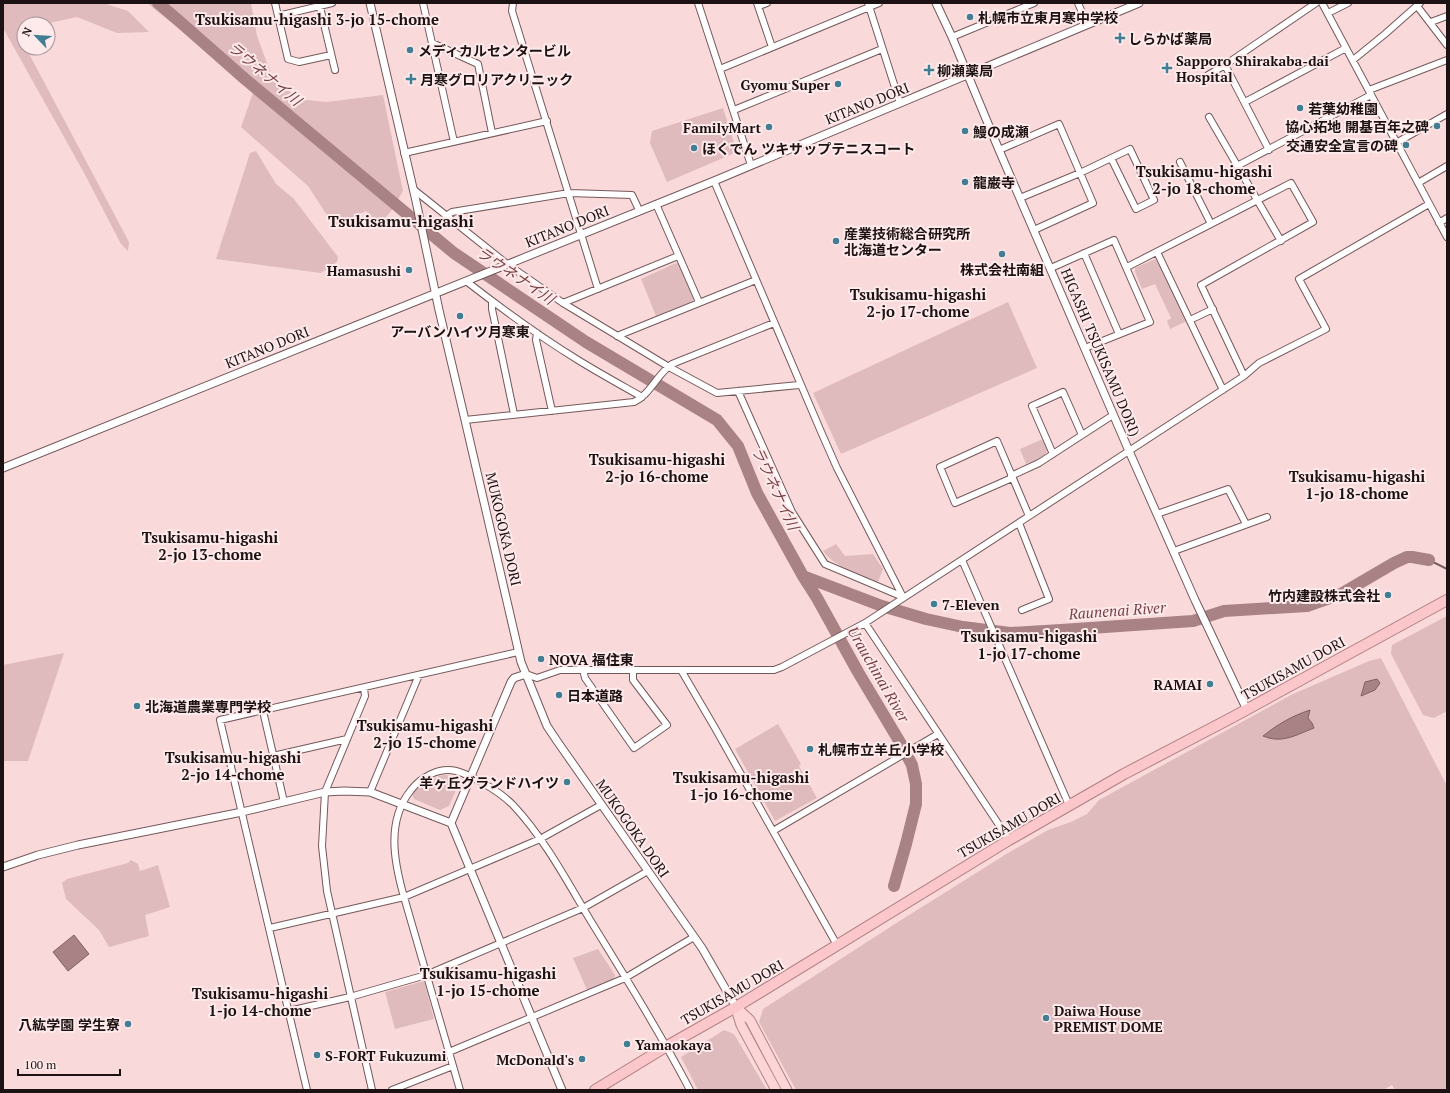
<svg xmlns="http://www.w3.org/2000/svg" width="1450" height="1093" viewBox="0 0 1450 1093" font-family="'PT Serif','Noto Sans JP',serif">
<rect width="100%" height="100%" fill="#fad9db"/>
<!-- green -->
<path fill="#dfbbbd" d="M3,3H103L128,11L149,32L117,33L77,17L45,24H24V29L17,30L24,44V48H26L129,242L128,251L121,244L83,171L3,28Z
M147,3H251L257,36L271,74L298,99L326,102L383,95L403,191L392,210L380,224L366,211L334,226L308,186L241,127L254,90Z
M723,108L737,152L667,182L650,143L652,131Z
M256,151L276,184L294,199L338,257L337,262L321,273L216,259L250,153Z
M1155,259L1157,261L1187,321L1170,329L1167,321L1171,318L1155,284L1142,289L1135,272V268Z
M676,263L679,264L694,299L693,301L656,316L641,279Z
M1008,302L1037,368L841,454L813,393Z
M1043,439L1048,450C1043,458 1034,461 1026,464L1020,449Z
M836,544L845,556L873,554L883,569L878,582C859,574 836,568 823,551Z
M1447,616V711L1434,718L1423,715L1391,654L1392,645Z
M64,653L28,761H4L3,665Z
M1381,658L1447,786V1090H1395L1392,1085L1383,1090H796L759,1022L763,1009L898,922L1008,853L1048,830L1071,822L1087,814L1099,800L1293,694L1369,661Z
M778,724L801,764L799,766L817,798L775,821L735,749Z
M443,775L457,776L460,781L449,806L440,810L414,799L412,794C421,784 430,779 443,775Z
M131,860L138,864L140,871L158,865L170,907L145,915L149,936L109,947L99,930L66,899L62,883L67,879L128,863Z
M598,949L615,975L614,980L587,990L573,958Z
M424,981L434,1019L395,1029L385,992Z
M724,1030L734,1034L767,1090H698L681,1057Z"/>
<!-- water -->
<path fill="#a98285" stroke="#7f6063" d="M1377,679L1380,683L1375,690L1361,696L1365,682Z
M1310,710L1308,718L1312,723L1314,728C1296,735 1282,744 1263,736C1278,724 1292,716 1310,710Z
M74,935L89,954L68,971L53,952Z"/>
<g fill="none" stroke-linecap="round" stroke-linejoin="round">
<!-- stream -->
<path stroke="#7f6063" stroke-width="2" d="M1429,560L1447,569"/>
<!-- river -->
<path stroke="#a98285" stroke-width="12" d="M158,3L178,20L245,79L454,253L586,342L717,420L738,446L757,493L803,576L817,598L858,672L901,744L912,765L916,784V804L906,844L894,886
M803,576L882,606L926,619L963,627L1010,633L1061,630L1193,621L1224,611L1307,606L1341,594L1394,563L1407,557H1412L1429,560"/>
<defs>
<path id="minor" d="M275,3L288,59L299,62L331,55
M319,3L335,70
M423,3L454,142
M513,3L512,11L598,289
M698,3L751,165
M757,3L772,47
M868,3L900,103
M1078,3L1087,24
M1322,3L1447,237
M759,6L767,3
M1417,6L1447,45
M1328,13L1348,3
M278,16L332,3
M1431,22L1447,16
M952,37L1034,3
M432,43L478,64L492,133
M1353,60L1385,34L1420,3
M1225,65L1269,150
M720,69L879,3
M1208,75L1225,65L1316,3
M1369,90L1447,60
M1245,102L1346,48
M734,110L882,49
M1209,117L1281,241
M1396,143L1447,114
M999,150L1059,124L1093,203L1034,230
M404,153L547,121
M1180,162L1211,224
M1237,166L1371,95
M714,181L822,434L837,468L903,597
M1418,183L1447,166
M413,189L507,264L563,303L669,367L717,393L799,385
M1020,198L1080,173L1130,149L1154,200L1136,209L1111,158
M656,204L699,302
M446,216L452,212L569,193L632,195L639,210
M1439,223L1447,218
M1157,252L1223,390
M1084,253L1119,334
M1127,267L1291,183L1313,222L1201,285L1244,376
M1051,268L1114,240L1150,322L1085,348
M466,281C502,309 539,336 578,360C599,373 621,385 642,397
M492,302V309L514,414
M563,303L678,256
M1190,320L1213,309
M537,333L536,340L552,411
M617,336L756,280
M738,391L792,512L825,564L903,597
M465,420L634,402C650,395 657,374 672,364L774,323
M1053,454L1032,406L1063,392L1082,435
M1011,476L1039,463L1113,415
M1012,478L955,503L940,467L997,441L1029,516
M1157,514L1228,489L1246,524
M1019,523L1049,599L1022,610
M1174,551L1267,517
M962,560L1069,805
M865,623L1009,840
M583,669L585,678L634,748L667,725L633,680V670
M681,670L715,728L837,945
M526,674L537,678L560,670H774L782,667L865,623L1244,376L1259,363L1326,329L1299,279L1429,204
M364,688L365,696L325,792L322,846L327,891L372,1090
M263,711L284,802
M273,756L347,739
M370,792L419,675
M773,831L938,734
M270,928L404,897L540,839L601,805
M289,1011L350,997L426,975L583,908L648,871
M449,1052L625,978L694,937
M307,1090L220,720L518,652
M392,1090L453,1066
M460,1090L404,897C394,862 386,821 411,790C421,777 439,767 456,771C465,773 473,778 481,782C492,788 504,796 513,805C545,839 568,883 592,923C626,978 660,1033 690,1090"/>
<path id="tertiary" d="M370,3L416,201L439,310L465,420L521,662L547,726L557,741L702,948L736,1007
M936,3L952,37L999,150L1129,451L1195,600L1247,710
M3,468L714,181L1139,3
M451,823L562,1090
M3,867L38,855L78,845L242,812L325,792L344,791L370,792L451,823L511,682L514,678L526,674"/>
<path id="primary" d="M736,1007L750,1020L787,1090
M736,1009L741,1025L776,1090"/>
<path id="trunk" d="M595,1090L667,1046L736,1007L1009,840L1124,774L1233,717L1447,600"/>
</defs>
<!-- minor casing -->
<use href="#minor" stroke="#74595b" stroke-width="8"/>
<!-- tertiary casing -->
<use href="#tertiary" stroke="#74595b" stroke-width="9"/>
<!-- primary casing -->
<use href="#primary" stroke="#ad7f82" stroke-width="11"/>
<!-- trunk casing -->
<use href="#trunk" stroke="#ad7f82" stroke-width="12"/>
<!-- minor -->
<use href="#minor" stroke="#fff" stroke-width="6"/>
<!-- tertiary -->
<use href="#tertiary" stroke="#fff" stroke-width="7"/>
<!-- primary -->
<use href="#primary" stroke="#fdd5d7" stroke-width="9"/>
<!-- trunk -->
<use href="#trunk" stroke="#fcc7ca" stroke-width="10"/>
</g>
<!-- markers -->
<g fill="#417e94" stroke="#feeaeb" stroke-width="1.5">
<circle cx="970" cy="17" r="4"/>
<path d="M1118 32h4v4h4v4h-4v4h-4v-4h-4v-4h4z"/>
<circle cx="410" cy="50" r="4"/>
<path d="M1165 62h4v4h4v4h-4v4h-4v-4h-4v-4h4z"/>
<path d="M927 64h4v4h4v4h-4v4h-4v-4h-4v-4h4z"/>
<path d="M409 73h4v4h4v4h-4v4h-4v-4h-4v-4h4z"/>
<circle cx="838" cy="84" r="4"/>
<circle cx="1300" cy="108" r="4"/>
<circle cx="1437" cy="126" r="4"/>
<circle cx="769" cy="127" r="4"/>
<circle cx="965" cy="131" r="4"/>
<circle cx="1406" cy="145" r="4"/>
<circle cx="694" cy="148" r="4"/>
<circle cx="965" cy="182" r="4"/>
<circle cx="836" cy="241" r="4"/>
<circle cx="1002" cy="254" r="4"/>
<circle cx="409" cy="270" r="4"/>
<circle cx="460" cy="316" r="4"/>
<circle cx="1388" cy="595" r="4"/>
<circle cx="934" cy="604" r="4"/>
<circle cx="541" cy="659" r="4"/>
<circle cx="1210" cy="684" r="4"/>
<circle cx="559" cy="695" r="4"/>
<circle cx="137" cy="706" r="4"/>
<circle cx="810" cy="749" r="4"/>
<circle cx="567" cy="782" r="4"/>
<circle cx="1046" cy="1018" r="4"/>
<circle cx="128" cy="1024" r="4"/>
<circle cx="627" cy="1044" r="4"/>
<circle cx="317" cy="1055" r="4"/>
<circle cx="582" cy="1059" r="4"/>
</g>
<g text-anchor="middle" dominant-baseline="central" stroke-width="4" stroke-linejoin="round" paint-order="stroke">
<!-- poi labels -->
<g font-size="14" font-weight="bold" fill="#1d1213" stroke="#feeaeb" text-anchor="start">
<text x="978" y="17">札幌市立東月寒中学校</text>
<text x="1128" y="38">しらかば薬局</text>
<text x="418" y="50">メディカルセンタービル</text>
<text x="1176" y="60">Sapporo Shirakaba-dai<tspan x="1176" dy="16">Hospital</tspan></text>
<text x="937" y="70">柳瀬薬局</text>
<text x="420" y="79">月寒グロリアクリニック</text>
<text x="830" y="84" text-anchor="end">Gyomu Super</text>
<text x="1308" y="108">若葉幼稚園</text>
<text x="1429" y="126" text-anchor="end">協心拓地 開基百年之碑</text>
<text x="761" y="127" text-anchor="end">FamilyMart</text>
<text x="973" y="131">鰻の成瀬</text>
<text x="1398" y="145" text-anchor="end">交通安全宣言の碑</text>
<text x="702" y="148">ほくでん ツキサップテニスコート</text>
<text x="973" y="182">龍巌寺</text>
<text x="844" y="233">産業技術総合研究所<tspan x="844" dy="16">北海道センター</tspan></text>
<text x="1002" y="269" text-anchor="middle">株式会社南組</text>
<text x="401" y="270" text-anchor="end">Hamasushi</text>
<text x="460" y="331" text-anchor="middle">アーバンハイツ月寒東</text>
<text x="1380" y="595" text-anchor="end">竹内建設株式会社</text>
<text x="942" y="604">7-Eleven</text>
<text x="549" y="659">NOVA 福住東</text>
<text x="1202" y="684" text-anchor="end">RAMAI</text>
<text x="567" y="695">日本道路</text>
<text x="145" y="706">北海道農業専門学校</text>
<text x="818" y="749">札幌市立羊丘小学校</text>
<text x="559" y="782" text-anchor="end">羊ヶ丘グランドハイツ</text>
<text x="1054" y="1010">Daiwa House<tspan x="1054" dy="16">PREMIST DOME</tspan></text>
<text x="120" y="1024" text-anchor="end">八紘学園 学生寮</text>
<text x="635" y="1044">Yamaokaya</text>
<text x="325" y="1055">S-FORT Fukuzumi</text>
<text x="574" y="1059" text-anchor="end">McDonald's</text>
</g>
<!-- street labels -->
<g font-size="14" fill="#1d1213" stroke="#feeaeb">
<text transform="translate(867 103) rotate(-22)">KITANO DORI</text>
<text transform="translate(567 226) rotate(-22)">KITANO DORI</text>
<text transform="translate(267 347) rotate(-22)">KITANO DORI</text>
<text transform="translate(1101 352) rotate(67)">HIGASHI TSUKISAMU DORI)</text>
<text transform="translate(504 529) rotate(77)">MUKOGOKA DORI</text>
<text transform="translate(1293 668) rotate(-29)">TSUKISAMU DORI</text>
<text transform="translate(1009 825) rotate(-30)">TSUKISAMU DORI</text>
<text transform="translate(633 828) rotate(55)">MUKOGOKA DORI</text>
<text transform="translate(732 992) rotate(-30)">TSUKISAMU DORI</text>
</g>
<!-- neighbourhood labels -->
<g font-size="15" font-weight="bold" fill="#1d1213" stroke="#feeaeb">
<text x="317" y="19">Tsukisamu-higashi 3-jo 15-chome</text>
<text x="1204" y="171">Tsukisamu-higashi<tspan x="1204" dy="17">2-jo 18-chome</tspan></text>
<text x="918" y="294">Tsukisamu-higashi<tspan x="918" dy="17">2-jo 17-chome</tspan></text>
<text x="657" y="459">Tsukisamu-higashi<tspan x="657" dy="17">2-jo 16-chome</tspan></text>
<text x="1357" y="476">Tsukisamu-higashi<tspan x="1357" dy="17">1-jo 18-chome</tspan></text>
<text x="210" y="537">Tsukisamu-higashi<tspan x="210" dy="17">2-jo 13-chome</tspan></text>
<text x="1029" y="636">Tsukisamu-higashi<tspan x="1029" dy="17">1-jo 17-chome</tspan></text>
<text x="425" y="725">Tsukisamu-higashi<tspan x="425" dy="17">2-jo 15-chome</tspan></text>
<text x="233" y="757">Tsukisamu-higashi<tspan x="233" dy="17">2-jo 14-chome</tspan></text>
<text x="741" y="777">Tsukisamu-higashi<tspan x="741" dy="17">1-jo 16-chome</tspan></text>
<text x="488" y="973">Tsukisamu-higashi<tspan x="488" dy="17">1-jo 15-chome</tspan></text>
<text x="260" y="993">Tsukisamu-higashi<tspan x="260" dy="17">1-jo 14-chome</tspan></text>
</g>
<!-- water labels -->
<g font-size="15" font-style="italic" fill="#794146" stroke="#feeaeb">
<text transform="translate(265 73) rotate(40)">ラウネナイ川</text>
<text transform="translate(516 275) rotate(34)">ラウネナイ川</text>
<text transform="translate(776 488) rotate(65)">ラウネナイ川</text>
<text transform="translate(1117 610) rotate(-4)">Raunenai River</text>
<text transform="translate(879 674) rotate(60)">Urauchinai River</text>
</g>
<!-- quarter labels -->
<g font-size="16" font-weight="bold" fill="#1d1213" stroke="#feeaeb">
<text x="401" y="221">Tsukisamu-higashi</text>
</g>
</g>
<!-- border -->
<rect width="1450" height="1093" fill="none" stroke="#1d1213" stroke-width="8"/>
<!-- north arrow -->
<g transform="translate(36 36) rotate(295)"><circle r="19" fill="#feeaeb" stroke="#a49495"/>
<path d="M0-3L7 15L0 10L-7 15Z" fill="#417e94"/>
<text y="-6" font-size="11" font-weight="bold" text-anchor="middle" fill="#1d1213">N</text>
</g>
<!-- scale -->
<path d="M18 1069v6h102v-6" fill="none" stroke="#1d1213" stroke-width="2"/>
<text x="24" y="1069" font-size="12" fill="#1d1213" stroke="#feeaeb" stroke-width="3" paint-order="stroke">100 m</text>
</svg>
